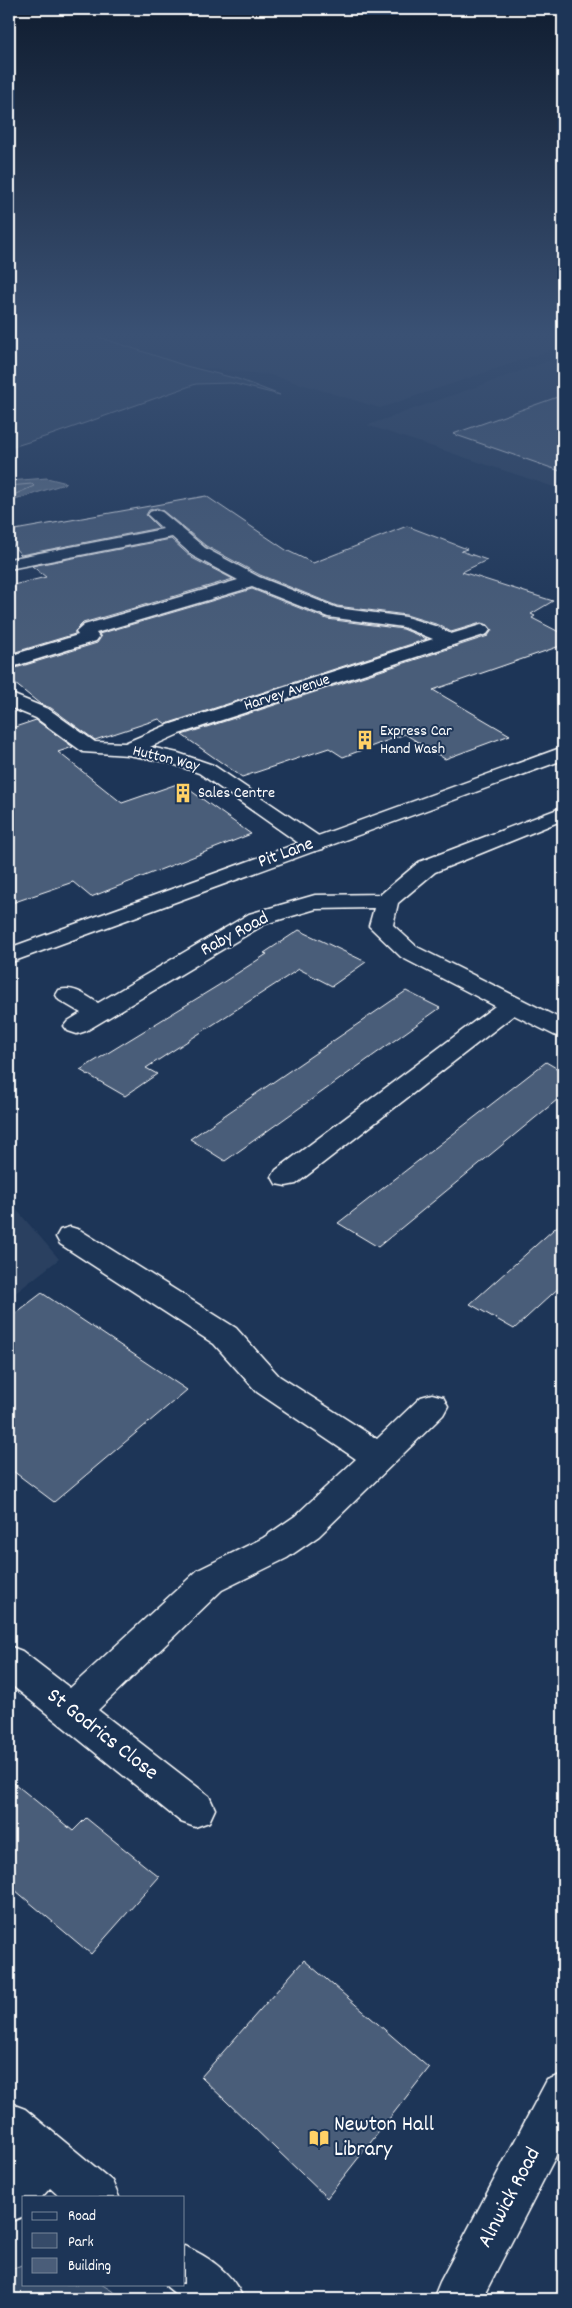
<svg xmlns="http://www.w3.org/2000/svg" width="572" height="2308" viewBox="0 0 572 2308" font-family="Dekko,sans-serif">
<rect width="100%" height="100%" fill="#1d3557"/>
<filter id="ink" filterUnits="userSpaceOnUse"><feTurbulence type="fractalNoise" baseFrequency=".02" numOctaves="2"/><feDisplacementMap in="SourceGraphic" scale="10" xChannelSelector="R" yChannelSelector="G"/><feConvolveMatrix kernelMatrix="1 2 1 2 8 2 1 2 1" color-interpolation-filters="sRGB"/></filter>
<g filter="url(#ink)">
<!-- built -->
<path fill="#2a4161" d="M84,332H563V346L380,408L271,375L186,366Z
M563,356V490L367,425L371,424Z
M9,1201L59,1259L9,1298Z"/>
<!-- green -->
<path fill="#364b69" stroke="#9aa5b4" d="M9,332H84L186,366L238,379L280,395L231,383L196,384L51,435L9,448Z
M24,2264V2284H101L125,2299H9V2270Z"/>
<!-- water -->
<path fill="#617289" stroke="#a0aab8" d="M47,478L67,483L9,502V481Z"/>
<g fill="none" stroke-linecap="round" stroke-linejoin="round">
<!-- shore -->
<path stroke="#c0c7d0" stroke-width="1" d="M9,486L32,484L34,486L9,497"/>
</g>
<!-- building -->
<path fill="#4a5d79" stroke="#fff" d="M563,395V472L453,434Z
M206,496L286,550L313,563L407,526L467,549L461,551L487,560L462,572L553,601L531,614L535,616L532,618L563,634V645L433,690L510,735L445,759L405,734L343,757L329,748L242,777L182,735L488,636L492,630L488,625L481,623L451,632L439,625L406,615L337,606L260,575L206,546L163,511L157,508L149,510L146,515L159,528L21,555L9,541V531Z
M171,539L192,558L233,579L83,623L75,631V634L9,654V586L46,577L32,566Z
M252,589L327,619L403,629L427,639L166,724L159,719L95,740L51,708L40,704L9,679V670L97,643L101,637L99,634Z
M36,720L73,747L58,752L122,803L180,783L251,834L91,897L73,882L9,904V729Z
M299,930L366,962L332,986L299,969L146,1068L157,1074L125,1096L80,1070L219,985L267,954L264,953Z
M406,991L440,1008L225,1161L190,1139Z
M546,1062L563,1072V1095L378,1247L338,1223Z
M563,1221V1284L514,1329L470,1304Z
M42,1293L187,1390L54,1502L9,1468V1318Z
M9,1779L73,1831L86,1818L159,1877L91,1954L9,1885Z
M304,1960L429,2068L327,2198L201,2077Z"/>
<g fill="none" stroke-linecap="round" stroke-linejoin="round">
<defs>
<path id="minor" d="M156,510L162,512L205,548L259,577L337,608L406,617L438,627L451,634L481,625L487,626L490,630L487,634L179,734L150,747L178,753L213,765L323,839L326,844L323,849L315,851L307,849L199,773L167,762L128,755L83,752L36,718L9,707V693L50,710L95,742L125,743L165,726L433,639L403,627L328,617L252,587L96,633L99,637L96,641L9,668V656L78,635L76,632L84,625L238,580L193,556L172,537L9,569V559L163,529L148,515L150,512Z
M563,807V820L435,872L398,903L393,925L417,947L563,1020V1038L554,1035L514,1015L296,1184L286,1186L276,1184L272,1177L276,1170L495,1006L401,957L369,926L374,908L316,909L265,924L86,1031L77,1034L68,1031L64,1026L68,1021L81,1013L59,1000L56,995L59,990C75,986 85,995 98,1003L249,914L315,895L381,894L419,862Z
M70,1227L80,1230L236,1328L279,1376L377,1439L421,1397L432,1394L443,1397L448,1406L443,1415L319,1536L287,1558L222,1590L98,1710L209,1796L215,1809L209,1822L195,1827L181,1822L9,1683V1646L22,1651L70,1688L198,1570L263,1538L295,1516L356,1459L257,1392L214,1344L60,1244L56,1237L60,1230Z
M563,2074V2142L482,2299H433L440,2282L547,2080Z
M9,2103L25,2109L112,2181L119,2197H60L50,2188L42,2197H24V2216L9,2222V2165L15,2159L9,2154Z
M184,2246C208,2256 234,2274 243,2299H182L167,2287L166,2284H184Z"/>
<path id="tertiary" d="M563,747V760L9,963V948Z"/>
</defs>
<!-- minor casing -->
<use href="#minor" stroke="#fff" stroke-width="3"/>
<!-- tertiary casing -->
<use href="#tertiary" stroke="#fff" stroke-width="3"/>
<!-- minor -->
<use href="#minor" fill="#1d3557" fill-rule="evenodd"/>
<!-- tertiary -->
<use href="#tertiary" fill="#1d3557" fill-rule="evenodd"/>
</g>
</g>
<!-- sky -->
<linearGradient id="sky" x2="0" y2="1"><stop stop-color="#101d30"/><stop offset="0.51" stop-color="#3a5174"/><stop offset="1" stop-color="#3a5174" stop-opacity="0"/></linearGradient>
<rect width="572" height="655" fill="url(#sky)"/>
<!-- icons -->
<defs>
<symbol id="building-bare" viewBox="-9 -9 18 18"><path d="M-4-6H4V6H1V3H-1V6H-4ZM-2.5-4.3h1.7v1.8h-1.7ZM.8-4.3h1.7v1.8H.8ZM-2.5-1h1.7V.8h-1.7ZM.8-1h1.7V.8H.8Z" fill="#ffd166" stroke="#1d3557" stroke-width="2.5" paint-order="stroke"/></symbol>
<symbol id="library-bare" viewBox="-9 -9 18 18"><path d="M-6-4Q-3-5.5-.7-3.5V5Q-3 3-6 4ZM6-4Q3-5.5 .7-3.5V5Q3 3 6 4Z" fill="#ffd166" stroke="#1d3557" stroke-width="2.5" paint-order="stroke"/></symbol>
</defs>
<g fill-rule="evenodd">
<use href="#building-bare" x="351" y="726" width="28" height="28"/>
<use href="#building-bare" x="169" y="779" width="28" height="28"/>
<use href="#library-bare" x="305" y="2124" width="28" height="28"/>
</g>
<g text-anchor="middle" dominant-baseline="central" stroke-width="4" stroke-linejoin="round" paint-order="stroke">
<!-- far-street labels -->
<g font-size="16" fill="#fff" stroke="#1d3557">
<text transform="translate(287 693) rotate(-18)">Harvey Avenue</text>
<text transform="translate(166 759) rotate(14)">Hutton Way</text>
</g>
<!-- far-poi labels -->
<g font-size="16" fill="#fff" stroke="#1d3557" text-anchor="start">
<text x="380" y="731">Express Car<tspan x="380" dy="18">Hand Wash</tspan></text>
<text x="198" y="793">Sales Centre</text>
</g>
<!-- street labels -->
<g font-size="19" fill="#fff" stroke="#1d3557">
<text transform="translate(286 854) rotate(-20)">Pit Lane</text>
<text transform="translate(235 935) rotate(-28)">Raby Road</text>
</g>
<!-- near-street labels -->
<g font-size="22" fill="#fff" stroke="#1d3557">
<text transform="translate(102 1735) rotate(38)">St Godrics Close</text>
<text transform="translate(510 2198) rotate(-62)">Alnwick Road</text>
</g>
<!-- near-poi labels -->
<g font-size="22" fill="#fff" stroke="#1d3557" text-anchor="start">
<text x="334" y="2125">Newton Hall<tspan x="334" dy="25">Library</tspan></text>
</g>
</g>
<!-- margin -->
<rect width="572" height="2308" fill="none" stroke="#1d3557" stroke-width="30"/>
<rect x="15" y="15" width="542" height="2278" fill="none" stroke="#fff" stroke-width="2" filter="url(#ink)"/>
<!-- legend -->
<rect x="22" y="2196" width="162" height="90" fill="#1d3557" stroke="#77869a"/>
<rect x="32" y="2212" width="25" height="8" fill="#1d3557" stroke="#77869a"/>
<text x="68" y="2220" font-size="15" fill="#ffffff">Road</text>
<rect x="32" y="2233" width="25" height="15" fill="#364b69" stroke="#77869a"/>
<text x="68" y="2246" font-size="15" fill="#ffffff">Park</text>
<rect x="32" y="2258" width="25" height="15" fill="#4a5d79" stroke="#77869a"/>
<text x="68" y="2270" font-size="15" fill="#ffffff">Building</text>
</svg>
